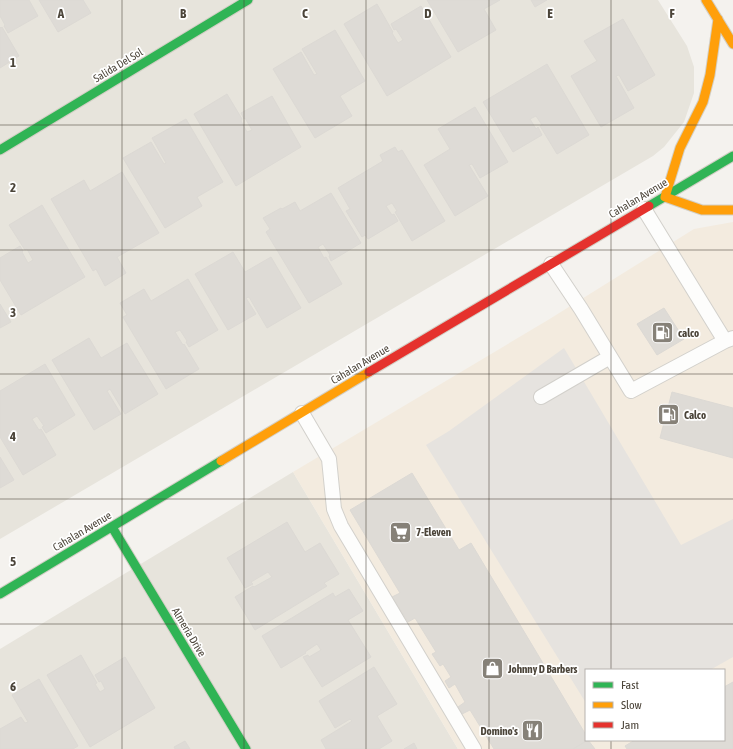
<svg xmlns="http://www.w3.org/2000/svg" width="733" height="749" viewBox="0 0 733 749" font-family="'Asap Condensed',sans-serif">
<rect width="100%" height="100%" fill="#f4f2ee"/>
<!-- residential -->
<path fill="#e7e4dc" d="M0,0H658L687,46L694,67V93L684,122L664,147L653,156L0,539Z
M293,472L458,749H0V649Z"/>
<!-- commercial -->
<path fill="#f3ebdf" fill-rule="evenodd" d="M733,222V749H458L293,472L548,320L694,229ZM586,670H724V740H586Z"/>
<!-- parking -->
<path fill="#e6e3df" d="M564,348L681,545L733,519V657L710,670H586V703L426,445L449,431Z"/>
<!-- building -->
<path fill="#dedbd6" stroke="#dcd9d4" d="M0,0H29L38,16L8,33L4,26L5,25L0,16Z
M39,0H83L91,13L58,32Z
M427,0H500L484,9L496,30L458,52Z
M531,0H547L535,7Z
M377,4L393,32L392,33L398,43L403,40L396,29L394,30L391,24L421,6L451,57L387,96L344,24Z
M623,19L655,75L628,91L619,75L616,76L634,108L601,127L571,76L597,61L584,41Z
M0,27L1,28L2,27L19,56L0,68Z
M335,30L365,81L340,96L352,116L315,138L273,69L301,52L314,75L317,74L302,49Z
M547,64L589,135L557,154L540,126L542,125L536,116L530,119L536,129L538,127L542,135L513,152L483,102Z
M227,94L242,119L241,121L247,132L252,130L245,118L244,119L241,113L272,96L301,147L236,186L194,114Z
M475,107L508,162L480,178L472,164L469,165L488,196L455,216L424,165L450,149L438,129Z
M186,119L223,182L197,197L202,206L165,228L123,158L151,142L164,164L166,163L152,138Z
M395,147L398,152L402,150L445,221L412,241L395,212L397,211L392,203L386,206L392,215L394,214L398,221L368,239L365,235L362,237L346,211L350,209L338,188L383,161L380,155Z
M122,172L159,233L117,257L126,273L105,286L96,269L93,271L51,199L84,180L90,191Z
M331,193L361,243L331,261L329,256L330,255L323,244L318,247L324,258L326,257L342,284L309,303L266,232L270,229L263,218L281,208L282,209L295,202L300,211Z
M42,205L85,277L21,315L0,280V258L20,246L23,251L22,252L28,263L33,260L27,249L25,250L9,225Z
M233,252L245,272L271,257L301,308L267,328L249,297L246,298L256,314L228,330L195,274Z
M188,279L218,330L189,347L186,342L187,341L180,330L175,332L183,345L184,344L199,369L166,389L123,317L127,315L120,303L144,289L151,301Z
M0,304L11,322L0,328Z
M664,308L684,339L657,355L637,324Z
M89,338L101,358L127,343L158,394L125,414L110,389L107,391L121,414L94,430L52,360Z
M45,364L75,415L46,433L42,427L44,426L37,416L32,419L39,430L41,429L56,455L23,475L0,437V391Z
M672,392L733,408V458L660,438Z
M0,457L14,480L0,488Z
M412,473L459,550L471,543L586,735V740H588L573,749H494L470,710L462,714L458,707L465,702L455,684L449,688L445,681L451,677L443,664L440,666L432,654L436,652L415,618L408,622L392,597L400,593L350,510Z
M287,522L305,552L320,543L339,574L324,583L327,586L255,630L235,597L253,586L254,587L272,577L268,572L251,582L253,584L245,588L227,558Z
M349,589L363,611L348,620L371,657L322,687L303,657L308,655L309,657L321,650L317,644L305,652L306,653L281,668L262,636L333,593L335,597Z
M81,655L97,683L95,684L100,692L105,689L101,681L99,682L95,675L125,657L155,708L90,747L47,675Z
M374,667L397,704L377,716L392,741L379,749H326L321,740L352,721L350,719L335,728L319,701Z
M39,679L78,746L73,749H0V729L21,717L25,723L28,722L12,695Z
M733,682V749H627L625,746L635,740H724V687Z
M588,740L595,749H573Z
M185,741L190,749H175L174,747Z
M414,743L417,749H404Z"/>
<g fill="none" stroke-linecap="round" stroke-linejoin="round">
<defs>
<path id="lane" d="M644,209L725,341L733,338
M551,264L581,309L631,391L725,341
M541,397L610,357
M302,413L329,459L334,509L341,526L474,749"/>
<path id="fast" d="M0,150L248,0
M649,206L733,156
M112,527L246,749
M0,594L221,461"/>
<path id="slow" d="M706,0L733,44
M718,19L710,75L703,102L680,148L665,197L702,210H733
M221,461L369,372"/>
<path id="jam" d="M369,372L649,206"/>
</defs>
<!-- lane casing -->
<use href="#lane" stroke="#d2d0cb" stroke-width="16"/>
<!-- fast casing -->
<use href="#fast" stroke="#d3cfc5" stroke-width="11"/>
<!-- slow casing -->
<use href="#slow" stroke="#d3cfc5" stroke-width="11"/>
<!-- jam casing -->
<use href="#jam" stroke="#d3cfc5" stroke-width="11"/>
<!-- lane -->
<use href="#lane" stroke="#fdfdfc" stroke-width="14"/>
<!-- fast -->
<use href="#fast" stroke="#30b455" stroke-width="9"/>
<!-- slow -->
<use href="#slow" stroke="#ff9f0a" stroke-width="9"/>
<!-- jam -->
<use href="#jam" stroke="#e5322d" stroke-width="9"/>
</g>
<!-- grid -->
<path fill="none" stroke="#4b4439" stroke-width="1" stroke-opacity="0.55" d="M122,0V749M244,0V749M366,0V749M489,0V749M611,0V670M0,125H733M0,250H733M0,374H733M0,499H733M0,624H733M611,740V749"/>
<!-- icons -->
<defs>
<symbol id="fuel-square" viewBox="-11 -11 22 22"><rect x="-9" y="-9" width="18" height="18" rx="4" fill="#868178" stroke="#fff"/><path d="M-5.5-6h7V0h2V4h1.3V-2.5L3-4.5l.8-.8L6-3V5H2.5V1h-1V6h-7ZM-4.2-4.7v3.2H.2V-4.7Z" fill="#fff"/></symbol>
<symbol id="supermarket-square" viewBox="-11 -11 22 22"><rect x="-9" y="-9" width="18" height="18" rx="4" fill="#868178" stroke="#fff"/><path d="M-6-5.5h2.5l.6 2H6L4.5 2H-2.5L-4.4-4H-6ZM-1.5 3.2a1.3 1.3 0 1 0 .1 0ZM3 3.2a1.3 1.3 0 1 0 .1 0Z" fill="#fff"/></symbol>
<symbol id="shop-square" viewBox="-11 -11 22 22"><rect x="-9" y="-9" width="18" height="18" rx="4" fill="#868178" stroke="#fff"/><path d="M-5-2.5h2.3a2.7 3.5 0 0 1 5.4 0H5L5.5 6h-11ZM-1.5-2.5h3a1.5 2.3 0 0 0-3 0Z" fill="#fff"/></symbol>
<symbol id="restaurant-square" viewBox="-11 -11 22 22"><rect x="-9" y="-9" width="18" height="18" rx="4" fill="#868178" stroke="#fff"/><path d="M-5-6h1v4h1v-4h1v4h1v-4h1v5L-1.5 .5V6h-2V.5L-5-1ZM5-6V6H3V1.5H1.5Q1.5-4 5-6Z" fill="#fff"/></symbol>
</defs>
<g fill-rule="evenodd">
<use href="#fuel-square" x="650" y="320" width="25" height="25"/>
<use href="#fuel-square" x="656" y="402" width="25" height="25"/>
<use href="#supermarket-square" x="388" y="520" width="25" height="25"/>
<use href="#shop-square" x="480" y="656" width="25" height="25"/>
<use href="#restaurant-square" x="520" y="718" width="25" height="25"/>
</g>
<g text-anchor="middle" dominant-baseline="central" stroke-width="3.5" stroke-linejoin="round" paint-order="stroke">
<!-- street labels -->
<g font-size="11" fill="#4b4439" stroke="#fff">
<text transform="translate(118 65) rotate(-31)">Salida Del Sol</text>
<text transform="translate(638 198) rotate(-31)">Cahalan Avenue</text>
<text transform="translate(360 364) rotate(-31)">Cahalan Avenue</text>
<text transform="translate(82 531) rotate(-31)">Cahalan Avenue</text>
<text transform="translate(189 632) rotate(59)">Almeria Drive</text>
</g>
<!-- poi labels -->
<g font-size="11" font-weight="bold" fill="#4b4439" stroke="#fff" text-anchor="start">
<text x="678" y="333">calco</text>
<text x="684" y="415">Calco</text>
<text x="416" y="532">7-Eleven</text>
<text x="508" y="669">Johnny D Barbers</text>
<text x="518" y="731" text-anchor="end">Domino's</text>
</g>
</g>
<g font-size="13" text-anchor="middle" font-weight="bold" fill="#4b4439" stroke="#fff" stroke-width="3.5" stroke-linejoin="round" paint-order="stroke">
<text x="61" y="18">A</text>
<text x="183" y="18">B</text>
<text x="305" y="18">C</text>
<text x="428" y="18">D</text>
<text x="550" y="18">E</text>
<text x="672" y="18">F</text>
<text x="13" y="67">1</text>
<text x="13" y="192">2</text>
<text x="13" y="317">3</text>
<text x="13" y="441">4</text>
<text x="13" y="566">5</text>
<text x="13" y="691">6</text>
</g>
<!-- legend -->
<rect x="585" y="669" width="140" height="72" fill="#ffffff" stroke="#b7b4b0"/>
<rect x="593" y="682" width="20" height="6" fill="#30b455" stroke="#b7b4b0"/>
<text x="621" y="689" font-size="12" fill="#4b4439">Fast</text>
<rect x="593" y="702" width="20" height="6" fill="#ff9f0a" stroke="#b7b4b0"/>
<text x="621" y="709" font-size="12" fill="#4b4439">Slow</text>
<rect x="593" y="722" width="20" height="6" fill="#e5322d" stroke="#b7b4b0"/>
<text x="621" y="729" font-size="12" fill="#4b4439">Jam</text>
</svg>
